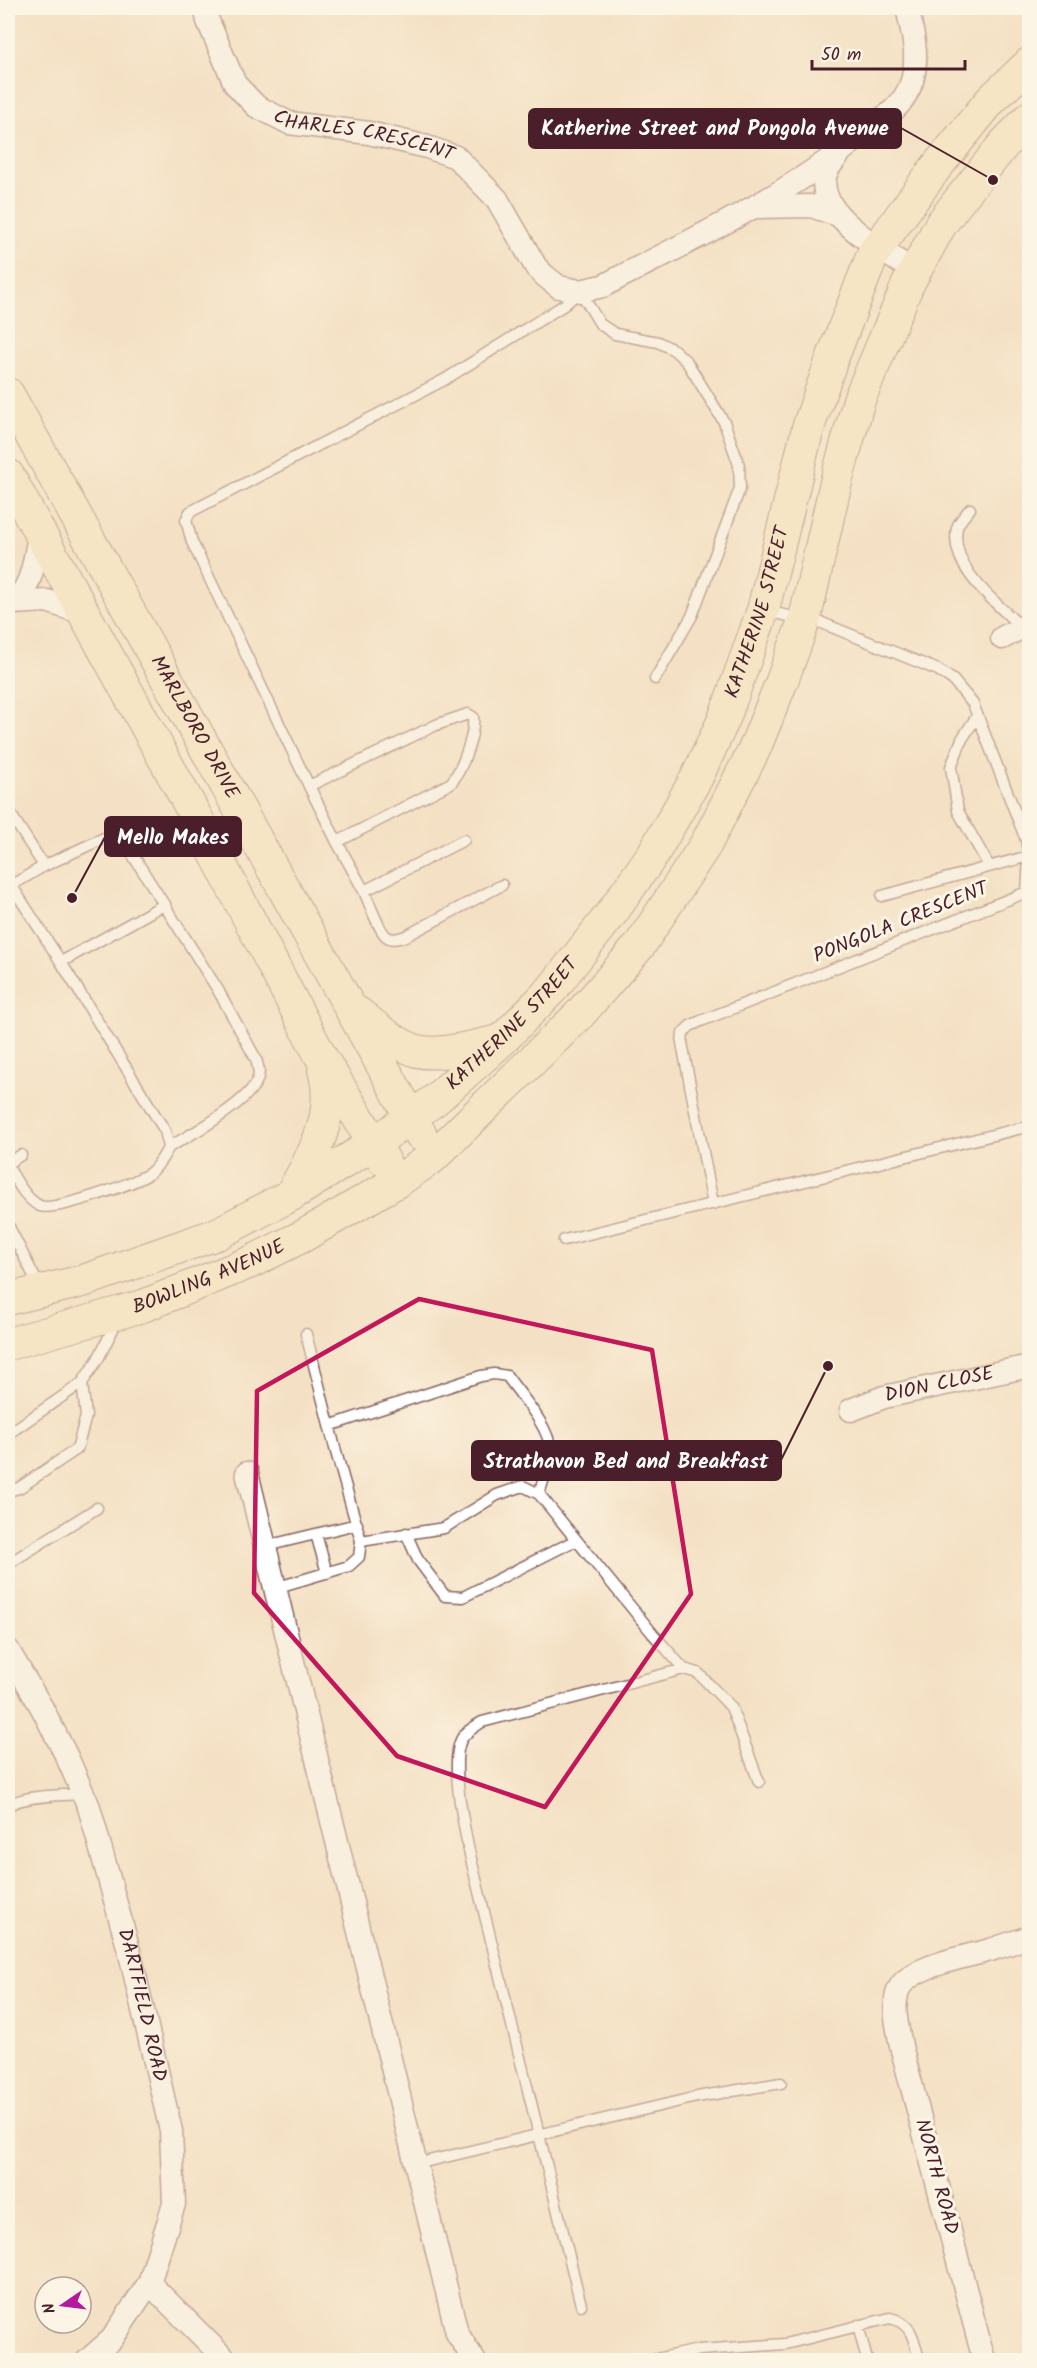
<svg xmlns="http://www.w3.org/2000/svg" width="1037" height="2368" viewBox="0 0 1037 2368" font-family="Kalam,sans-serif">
<rect width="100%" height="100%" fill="#fcf5e5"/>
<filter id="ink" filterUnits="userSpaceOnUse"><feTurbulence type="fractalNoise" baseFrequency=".0167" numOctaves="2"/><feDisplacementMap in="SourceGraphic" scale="12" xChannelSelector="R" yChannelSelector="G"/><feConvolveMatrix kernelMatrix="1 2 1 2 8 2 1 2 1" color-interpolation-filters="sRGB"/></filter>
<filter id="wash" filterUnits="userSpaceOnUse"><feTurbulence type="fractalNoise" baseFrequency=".008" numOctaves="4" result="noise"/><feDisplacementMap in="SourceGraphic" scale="24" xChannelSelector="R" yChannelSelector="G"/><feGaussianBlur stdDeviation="1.35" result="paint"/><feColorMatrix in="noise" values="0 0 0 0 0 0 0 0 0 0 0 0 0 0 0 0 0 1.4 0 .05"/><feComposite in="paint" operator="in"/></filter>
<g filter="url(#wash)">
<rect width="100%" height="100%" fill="#f4e1c5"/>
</g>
<g filter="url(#ink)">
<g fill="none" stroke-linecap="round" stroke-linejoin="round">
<defs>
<path id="service" d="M970,509C966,514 958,522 957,528C949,568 996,602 1021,627
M977,716L962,739L951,767L958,811L989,866
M309,786L337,842
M8,810L44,866
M464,840L364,891L337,842L451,783C462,770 475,735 473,717L468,714L436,725L309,786L192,542L186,520L190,512L444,380L564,305L580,291L600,324L615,334L658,342L674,350L687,362L724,422L739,465L740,488L692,616L655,679
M8,880L61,962L165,904
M12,885L44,866L104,838H122L218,990L256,1059C258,1066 260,1071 258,1078C251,1101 191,1135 169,1147
M364,891C369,902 378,929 386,936C392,941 399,938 406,936L502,885
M882,896L1029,856
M8,1163L21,1155
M8,1167C17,1181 25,1199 40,1206C53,1212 137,1183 150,1173C158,1167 164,1155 169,1147L165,1131L61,962
M713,1204L682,1043L683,1033L690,1026L701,1021L1027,892L1029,856L1026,840L973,704L953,680L938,670L822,623L765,611
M8,1225L40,1288
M564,1240L1030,1126
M329,1426L481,1376L494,1374L507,1376C520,1395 550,1427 550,1449C550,1464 543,1480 539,1494
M8,1434L82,1383L98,1359L118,1319
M8,1491L19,1488L77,1449L86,1416L82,1383
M406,1533L418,1560L445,1596L463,1597L576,1540
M316,1534L327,1573
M361,1541L444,1528L497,1495L523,1486L539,1494L653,1634L684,1669L698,1673L731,1707L759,1782
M266,1546L357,1524
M8,1564L97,1508
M275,1588L349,1566L359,1557L361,1541L336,1452L306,1334
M8,1806C21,1795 65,1795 83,1794
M416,2164L697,2097L781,2083
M581,2305L469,1851C464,1827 450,1762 461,1740C465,1732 474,1727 482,1722L684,1669
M858,2325L867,2360
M651,2360L699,2350L785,2344L890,2318C913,2323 914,2341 919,2360"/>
<g id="minor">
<path id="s1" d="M205,8L208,21L235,84L256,106L289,123L369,133L427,147L456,157L497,199L536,267L545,276L559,287L580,291L603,286C692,239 787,197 865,132C879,120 895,113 905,96C922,70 914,36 907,8"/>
<path d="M839,154C836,159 831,164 828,169C806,211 888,253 915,272"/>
<path d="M757,207L811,206L838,215"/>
<path d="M13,603L47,601L85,614"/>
<path d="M8,606C32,593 35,558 39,534"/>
<path d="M1002,638L1030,623"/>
<path id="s2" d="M851,1410L884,1397L1030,1366"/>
<path d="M247,1473L457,2333L474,2360"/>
<path id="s3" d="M8,1650L42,1708L67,1757L89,1807L130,1954L171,2131L174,2204L149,2283L112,2339L88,2360"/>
<path d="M149,2283L226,2360"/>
<path d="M984,2360L901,2046C898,2029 892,2008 898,1991C907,1966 967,1957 990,1950C1003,1946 1016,1941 1030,1937"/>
</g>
<g id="secondary">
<path id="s4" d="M8,394L421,1135"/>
<path d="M8,475L194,813L320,1055L384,1160"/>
<path d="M358,1013C376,1027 395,1044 417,1051C440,1057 477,1045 500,1041"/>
<path d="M291,1195C313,1155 337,1117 324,1070"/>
<path id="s5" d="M8,1299L83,1281L217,1234L291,1195L373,1144L435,1100L501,1041L552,989L611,914L653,854L697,777L724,719L763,610L808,428L832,359L873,254L934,170L991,100L1030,63"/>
<path id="s6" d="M8,1344L143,1306L251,1262L303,1236L398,1181L433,1157L579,1015L640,945L706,844L754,750L782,681L805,618L836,482L859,400L908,284L941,224L957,203L1005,143L1030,117"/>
</g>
</defs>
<!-- service casing -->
<use href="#service" stroke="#866361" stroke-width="13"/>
<!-- minor casing -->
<use href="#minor" stroke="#866361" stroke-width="25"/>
<!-- secondary casing -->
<use href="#secondary" stroke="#866361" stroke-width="34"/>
<!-- service -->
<use href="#service" stroke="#fff" stroke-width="10"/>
<!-- minor -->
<use href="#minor" stroke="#fff" stroke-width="22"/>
<!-- secondary -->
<use href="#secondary" stroke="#f7e8c3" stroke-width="32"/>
</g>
</g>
<!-- marked area -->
<path d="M0 0H1037V2368H0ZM419,1299L652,1350L691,1594L545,1807L397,1756L254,1593L257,1391Z" fill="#f4e1c5" fill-opacity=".55" fill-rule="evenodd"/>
<path fill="none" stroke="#c2185b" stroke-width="4.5" stroke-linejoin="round" d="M419,1299L652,1350L691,1594L545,1807L397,1756L254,1593L257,1391Z"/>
<g text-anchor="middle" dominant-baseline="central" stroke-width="6" stroke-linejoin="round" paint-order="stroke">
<!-- street labels -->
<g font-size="20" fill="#4a1f2b" stroke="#fcf5e5">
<text stroke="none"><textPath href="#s1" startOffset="225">CHARLES CRESCENT</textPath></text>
<text stroke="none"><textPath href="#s5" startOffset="1070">KATHERINE STREET</textPath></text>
<text stroke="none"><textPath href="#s4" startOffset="382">MARLBORO DRIVE</textPath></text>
<text transform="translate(901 923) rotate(-22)">PONGOLA CRESCENT</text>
<text stroke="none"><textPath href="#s5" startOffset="584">KATHERINE STREET</textPath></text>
<text stroke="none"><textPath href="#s6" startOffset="212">BOWLING AVENUE</textPath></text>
<text stroke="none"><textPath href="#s2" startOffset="92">DION CLOSE</textPath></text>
<text stroke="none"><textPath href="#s3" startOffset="382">DARTFIELD ROAD</textPath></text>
<text transform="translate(936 2177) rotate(75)">NORTH ROAD</text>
</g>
</g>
<!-- callouts -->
<path fill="none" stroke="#4a1f2b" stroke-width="2" d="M993 180L901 128M72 898L105 837M828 1366L781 1460"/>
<g fill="#4a1f2b" stroke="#fcf5e5" stroke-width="2">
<circle cx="993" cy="180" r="6"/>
<circle cx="72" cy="898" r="6"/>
<circle cx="828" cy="1366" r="6"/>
</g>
<g fill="#4a1f2b" stroke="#4a1f2b" stroke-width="2">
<rect x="529" y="109" width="372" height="39" rx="6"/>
<rect x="105" y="817" width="136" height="39" rx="6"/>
<rect x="472" y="1441" width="309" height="39" rx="6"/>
</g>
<g font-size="21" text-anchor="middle" font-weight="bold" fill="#fff">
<text x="715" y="135">Katherine Street and Pongola Avenue</text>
<text x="173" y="844">Mello Makes</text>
<text x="626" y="1468">Strathavon Bed and Breakfast</text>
</g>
<!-- margin -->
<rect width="1037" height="2368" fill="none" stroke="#fcf5e5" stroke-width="30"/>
<!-- north arrow -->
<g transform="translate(63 2305) rotate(256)"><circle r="28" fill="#fcf5e5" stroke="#b59f9b" stroke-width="1.5"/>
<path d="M0-4.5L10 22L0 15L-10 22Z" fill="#b5179e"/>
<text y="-9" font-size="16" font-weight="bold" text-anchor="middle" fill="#4a1f2b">N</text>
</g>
<!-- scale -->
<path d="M812 60v9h153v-9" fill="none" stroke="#4a1f2b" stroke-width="3"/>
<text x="821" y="60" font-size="18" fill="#4a1f2b" stroke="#fcf5e5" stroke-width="4.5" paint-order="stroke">50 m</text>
</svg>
